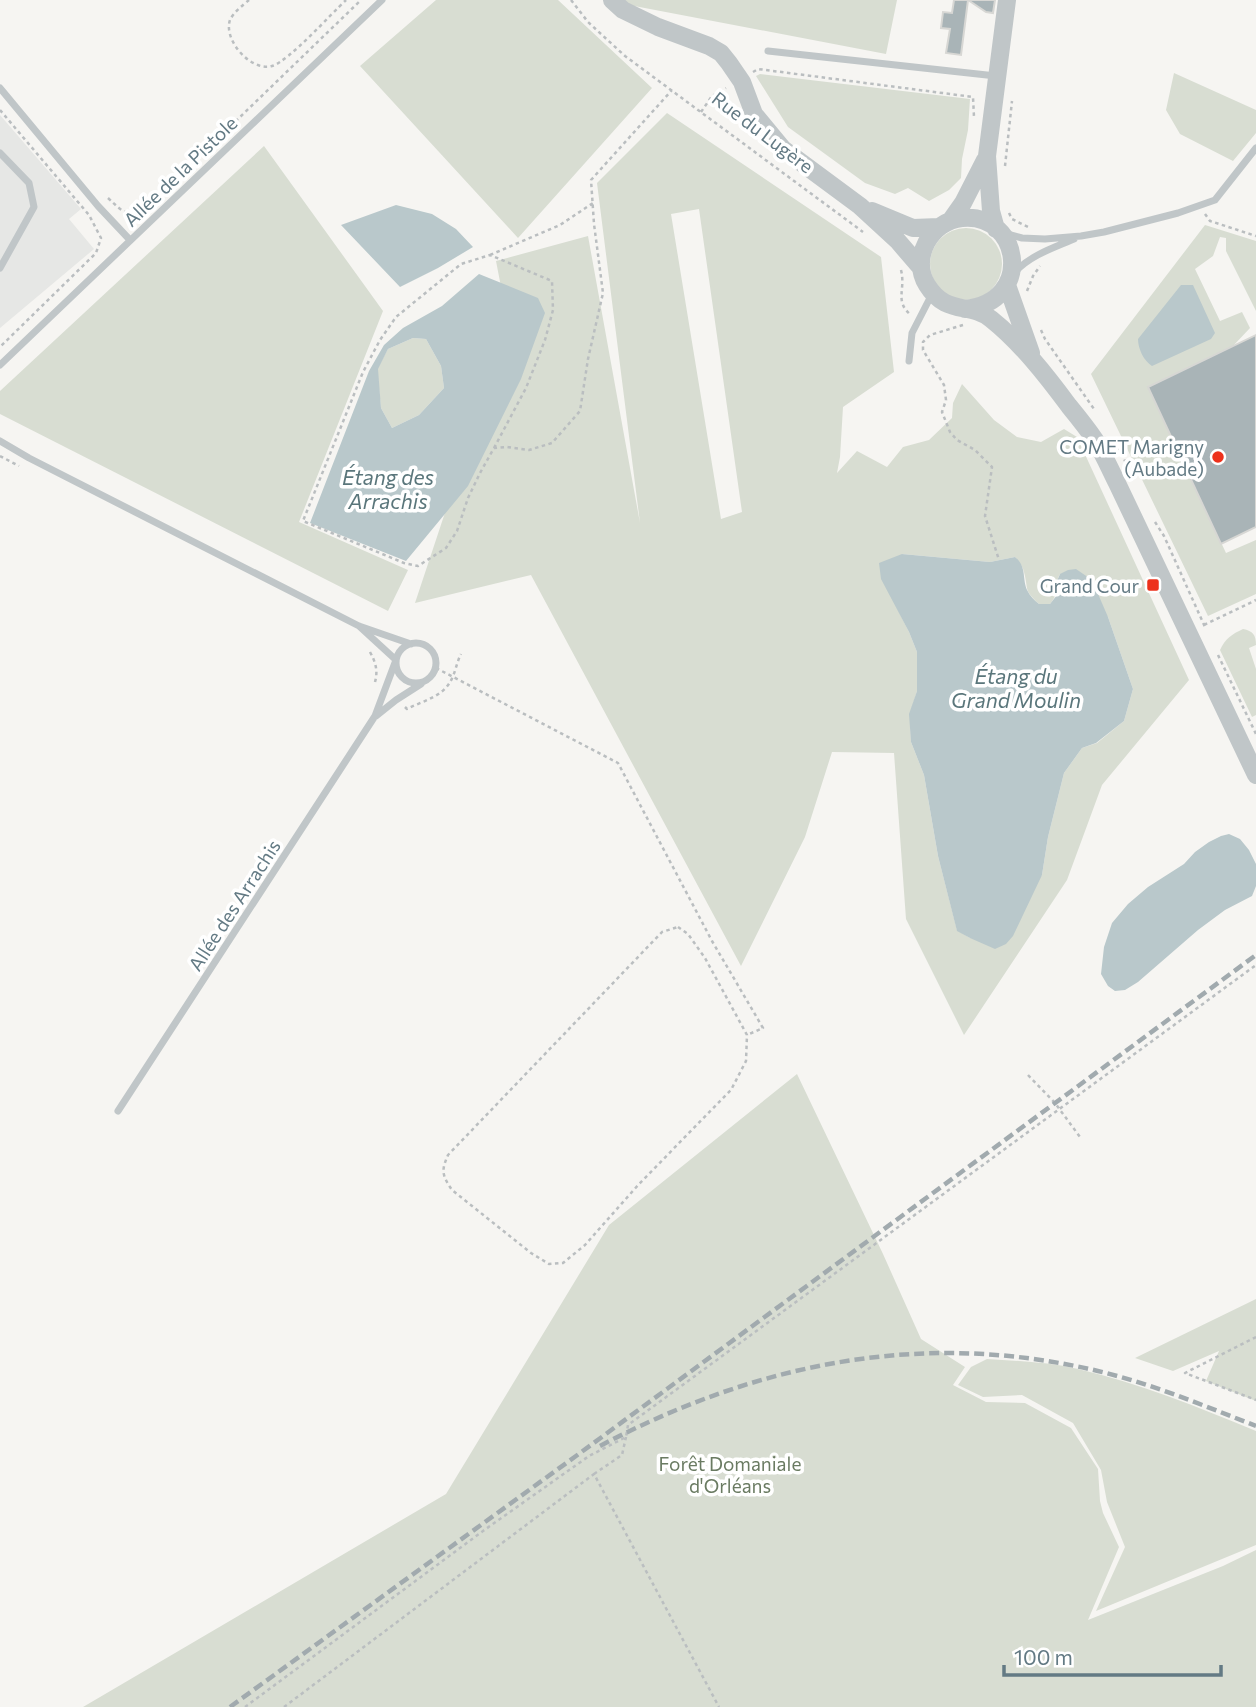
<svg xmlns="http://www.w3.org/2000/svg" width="1256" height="1707" viewBox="0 0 1256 1707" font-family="Commissioner,sans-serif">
<rect width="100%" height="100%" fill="#f6f5f2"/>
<!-- built -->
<path fill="#e6e7e5" d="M0,115L81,209L69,219L94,249L0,328Z"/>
<!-- green -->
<path fill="#d8ddd2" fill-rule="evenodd" d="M436,0H558L652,88L518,238L360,66Z
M624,0H897L886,54L629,5Z
M1174,73L1256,110V133L1233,161L1180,134L1166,110Z
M760,74L970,99L968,130L962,159L961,178L949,190L929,201L908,188L895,194L865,183L788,127L756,76Z
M667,113L881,257L894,372L843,407L840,457L837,473L857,451L887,467L903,447L929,440L952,418L953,403L962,384L994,420L1017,437L1041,442L1064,429L1077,437L1189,680L1102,785L1067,880L964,1035L906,919L894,753L832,752L805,837L741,966L531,575L415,603L508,323L496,261L588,236L640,523L597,183ZM699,209L742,512L721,519L671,214ZM902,554L990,562L1015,557C1019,562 1023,567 1024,572C1029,591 1023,589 1039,604H1050C1061,591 1053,587 1060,574L1108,617L1133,689L1124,721L1097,743L1082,748L1064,773L1048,837L1042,875L970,938L957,930L938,856L924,775L911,742L910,714L917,691V652L909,632L896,606Z
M264,146L383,311L299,522L408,570L388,611L0,414V391Z
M1205,225L1256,241V311L1226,251V238L1220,237L1213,256L1195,269L1220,321L1242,312L1250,328L1233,346L1148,387L1226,553L1256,540V594L1208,616L1091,374Z
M930 264a36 36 0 1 1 72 0a36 36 0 1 1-72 0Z
M413,338L426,339L441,366L444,388L419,415L392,428L381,408L377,369L388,349Z
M1243,629C1253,631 1256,635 1256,645L1249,648L1256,669V715L1252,717L1220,650C1225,639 1232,634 1243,629Z
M797,1074L883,1254L921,1339L965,1367L953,1385L986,1402L1025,1403L1071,1428L1098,1469L1100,1501L1103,1513L1119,1547L1088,1620L1223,1566L1256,1550V1707H83L446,1494L609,1225Z
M1256,1299V1401L1206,1381L1219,1351L1173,1371L1135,1358Z
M987,1359C1017,1361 1048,1362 1078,1369C1139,1383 1198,1407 1256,1431V1545L1096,1611L1125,1547L1107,1502L1101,1470L1073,1423L1022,1395L983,1397L958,1385L971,1367Z"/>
<!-- water -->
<path fill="#b9c8cb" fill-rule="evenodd" d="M396,205L432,214L456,229L473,247L438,268L400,287L341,225Z
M479,274L538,298L545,313L521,379L468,486L406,561L310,523L369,371L384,345L403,328L442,306ZM413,338L426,339L441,366L444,388L419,415L392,428L381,408L378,369L388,349Z
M1181,285H1193L1215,333L1211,339L1152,366C1144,361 1138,349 1138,339Z
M902,554L990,562L1015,557C1027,567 1022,578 1027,590C1030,596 1034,600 1039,604H1050L1057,595V581L1060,574L1068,570L1076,569L1092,580L1108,617L1133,689L1124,721L1096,743L1082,748L1064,773L1048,837L1042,875L1013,936L1006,944L995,949L970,938L957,931L938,856L924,775L911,742L909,714L917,691V652L909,632L881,579L879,563Z
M1229,834L1240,839L1249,850L1256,864V886L1252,896L1225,910L1198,930L1138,982L1125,990L1115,991L1108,986L1101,974L1104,947L1112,923L1128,904L1148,887L1184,864L1195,852L1209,842L1221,836Z"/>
<!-- building -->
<path fill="#a9b4b7" stroke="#d7d7d4" stroke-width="2" d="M954,0H995L993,13L986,12L968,0L961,55L946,53L950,29L941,28L943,12L952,13Z
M1256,335V527L1221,544L1148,387Z"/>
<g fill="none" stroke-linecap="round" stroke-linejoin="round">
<!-- path -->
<path stroke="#babec0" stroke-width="2.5" stroke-dasharray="3.5 3.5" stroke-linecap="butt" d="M249,0C243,5 233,13 230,20C223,40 251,72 272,66C289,61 331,14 346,0
M571,0L588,22L625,56L863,232
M753,72L758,69L973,97L974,117H976
M0,110L89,215L101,238L96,253L0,347
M701,112L712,96L726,88
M1005,166L1012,101
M108,198C126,215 127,217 149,205L361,0
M1009,213L1012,219L1028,227
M1205,214L1210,221L1256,236
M490,255L560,225L593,203
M901,270C906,290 894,301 911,315
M1027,291L1033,276L1040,266
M963,325L930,335L923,342V350L944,385L946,400L942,412L950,432L957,440L975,450L992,467L985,516L999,560
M1041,330L1045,339L1094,409
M1118,447L1132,475
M494,448L526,388L545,340L553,310L552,281L490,255L461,264L396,317L380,340L363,372L303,521L404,563L418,566L446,548L457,531L468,498L480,473L494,448L507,447L529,450L552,443L580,411L588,359L603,293L594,224L591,180L672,90
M0,456L19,466
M1155,522L1164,536L1205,627
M1204,625L1256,600
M370,652C376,663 378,671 375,682
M1218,655L1256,734
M436,668L618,763L712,941L763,1028L747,1035
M405,707L407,709C424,700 445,697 453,676C456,669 457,662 461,654
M678,927L688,934L705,958L747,1035L746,1061L731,1090L639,1184L585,1245L563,1263L549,1264L531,1253L452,1190C442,1175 441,1171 448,1155L662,932Z
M1028,1075L1055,1103L1080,1137
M1256,1337L1185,1373L1256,1400
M594,1474L622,1455L626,1437
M245,1707L483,1531L589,1456L626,1437L628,1425L1256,965
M284,1707L594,1474L719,1707"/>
<!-- service -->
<path stroke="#c0c6c8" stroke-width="7" d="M768,51L996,76
M0,88L98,206L130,240
M0,153L29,183L34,207L0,268
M1007,234L1022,238L1045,239L1081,236L1104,232L1178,213L1215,200L1256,148
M1015,272C1031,255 1053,248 1074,239
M909,361L912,333L932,294
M0,365L382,0
M0,441L29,458L359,626L411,644
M396 663a20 20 0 1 1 40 0a20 20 0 1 1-40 0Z
M376,716L396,700L421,684
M118,1111L375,716L396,660L359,626"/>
<!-- tertiary -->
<path stroke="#c0c6c8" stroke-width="18" d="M612,0L623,10L658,27L709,46L721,53L729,63L742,82L754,114L783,149L860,206L897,240L921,268
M872,211L913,228L939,227
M951,220L963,203L985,160
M996,229L991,211L987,156L1007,0
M1007,285L1031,353
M965,309C1035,302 1021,212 962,218C931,221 910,258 927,285C946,316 970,302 991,319C1021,343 1046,375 1069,406C1078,417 1087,428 1095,440C1103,453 1110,469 1117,483L1256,775"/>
<!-- rail -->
<path stroke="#a1aaae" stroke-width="4.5" stroke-dasharray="10 5" stroke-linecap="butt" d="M600,1446C750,1367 908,1332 1075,1366C1138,1378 1197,1403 1256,1426
M230,1707L576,1456L1256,955"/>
</g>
<!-- markers -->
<g fill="#ed311b" stroke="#fff" stroke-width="2.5">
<circle cx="1218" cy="457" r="7"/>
<rect x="1146" y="578" width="14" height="14" rx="3.5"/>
</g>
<g text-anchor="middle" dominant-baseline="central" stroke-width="7" stroke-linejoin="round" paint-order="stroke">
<!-- street labels -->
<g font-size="19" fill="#637a84" stroke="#fff">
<text transform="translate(763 132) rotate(37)">Rue du Lugère</text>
<text transform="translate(180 171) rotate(-44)">Allée de la Pistole</text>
<text transform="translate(234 905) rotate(-57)">Allée des Arrachis</text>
</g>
<!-- poi labels -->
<g font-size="19" fill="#637a84" stroke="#fff" text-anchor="end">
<text x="1204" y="446">COMET Marigny<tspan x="1204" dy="22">(Aubade)</tspan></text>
<text x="1139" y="585">Grand Cour</text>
</g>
<!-- park labels -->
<g font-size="19" fill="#6a7b62" stroke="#fff">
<text x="730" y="1463">Forêt Domaniale<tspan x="730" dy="22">d'Orléans</tspan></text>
</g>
<!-- water labels -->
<g font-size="21" font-style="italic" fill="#5a767b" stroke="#fff">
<text x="388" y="476">Étang des<tspan x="388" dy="24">Arrachis</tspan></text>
<text x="1016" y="675">Étang du<tspan x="1016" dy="24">Grand Moulin</tspan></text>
</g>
</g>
<!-- scale -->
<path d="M1004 1665v10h217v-10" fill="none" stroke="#637a84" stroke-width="3.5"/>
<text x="1014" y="1665" font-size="21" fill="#637a84" stroke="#ffffff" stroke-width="5" paint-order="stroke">100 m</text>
</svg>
